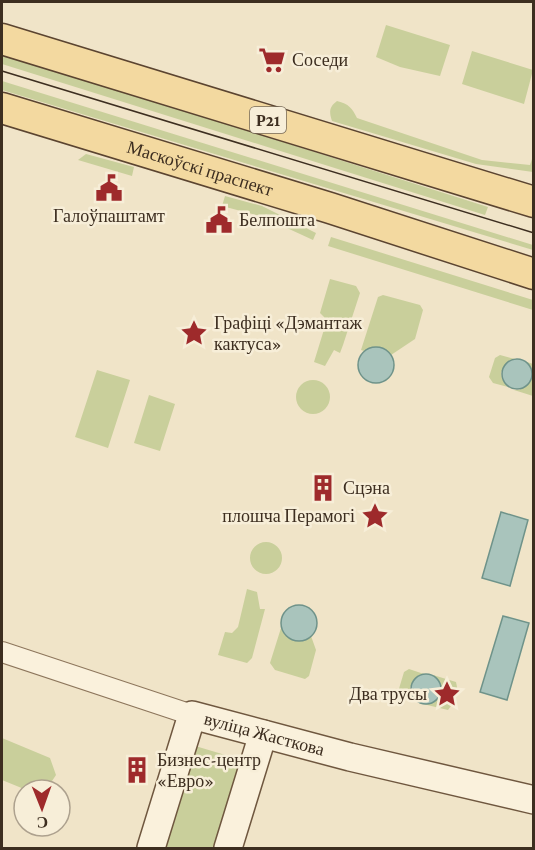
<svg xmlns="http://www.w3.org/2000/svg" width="535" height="850" viewBox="0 0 535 850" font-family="'Crimson Pro',serif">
<rect width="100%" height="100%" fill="#f0e4c8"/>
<!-- green -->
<path fill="#c9cf9b" d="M386,25L450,45L440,76L400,67L376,57Z
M472,51L533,70L524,104L462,84Z
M2,53L488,207L485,215L2,64Z
M2,81L533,245V250L2,90Z
M337,101C349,104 352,108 357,118L482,160L530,165L533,156V172L476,164L332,121C329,112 329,107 337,101Z
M86,154L134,167L132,176L78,160Z
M225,196L262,206L316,233L313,240L263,217L222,206Z
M331,237L533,300V310L328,246Z
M330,279L356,286L360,293L343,345L340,353L334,350L325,366L314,362L326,323L324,317L320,313Z
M383,295L420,305L423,310L415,339L391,355C382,347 374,345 364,351L361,350L378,297Z
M500,355L515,359L510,361L501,372L502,379L508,387L493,383L489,377L495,358Z
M524,361L533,364V396L514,390H520L528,364Z
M97,370L130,380L108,448L75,437Z
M296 397a17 17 0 1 1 34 0a17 17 0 1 1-34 0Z
M149,395L175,404L160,451L134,443Z
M250 558a16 16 0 1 1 32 0a16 16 0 1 1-32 0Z
M247,589L257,592L260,609H265L252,658L247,663L218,655L225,632L232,633L238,627Z
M281,628L286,636L307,639L311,636L316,650L309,676L305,679L275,670L270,663Z
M409,669L424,674L419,675L410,687L411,693L417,702L401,697L398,692L404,672Z
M433,675L456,682L458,692H453L451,700L454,702L448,710L423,704H428L441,686Z
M2,738L50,758L56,775L46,790L24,789L2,780Z
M192,745L242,760L215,848H160Z"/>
<!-- water -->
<path fill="#a9c4bc" stroke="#6f938a" stroke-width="1.5" d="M358 365a18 18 0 1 1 36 0a18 18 0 1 1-36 0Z
M502 374a15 15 0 1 1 30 0a15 15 0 1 1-30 0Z
M501,512L528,520L510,586L482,578Z
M281 623a18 18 0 1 1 36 0a18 18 0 1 1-36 0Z
M503,616L529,623L507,700L480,692Z
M411 689a15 15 0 1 1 30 0a15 15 0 1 1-30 0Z"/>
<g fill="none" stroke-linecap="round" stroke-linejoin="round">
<defs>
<path id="street" d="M2,652L192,715"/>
<g id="secondary">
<path id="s1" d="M151,848L192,715L350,757L534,800"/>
<path d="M228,848L263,734"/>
</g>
<g id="primary">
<path d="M2,39L534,202"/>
<path id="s2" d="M2,108L330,208L534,274"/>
</g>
</defs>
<!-- street casing -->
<use href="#street" stroke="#8d765c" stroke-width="22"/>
<!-- secondary casing -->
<use href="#secondary" stroke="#6f573f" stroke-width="30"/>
<!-- primary casing -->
<use href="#primary" stroke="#5b4430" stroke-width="33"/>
<!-- street -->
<use href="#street" stroke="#faf1dc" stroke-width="20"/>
<!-- secondary -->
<use href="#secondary" stroke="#faf1dc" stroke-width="27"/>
<!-- primary -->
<use href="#primary" stroke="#f3d9a0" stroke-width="30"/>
<!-- tram -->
<path stroke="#3d2e20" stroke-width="1.5" d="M2,71L534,233"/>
</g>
<!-- icons -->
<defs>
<symbol id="supermarket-bare" viewBox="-9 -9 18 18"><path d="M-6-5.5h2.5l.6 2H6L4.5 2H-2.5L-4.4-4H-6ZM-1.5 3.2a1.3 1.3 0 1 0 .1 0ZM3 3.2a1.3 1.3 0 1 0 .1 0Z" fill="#9e2a2b" stroke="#f7eed8" stroke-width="2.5" paint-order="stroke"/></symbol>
<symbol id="civic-bare" viewBox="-9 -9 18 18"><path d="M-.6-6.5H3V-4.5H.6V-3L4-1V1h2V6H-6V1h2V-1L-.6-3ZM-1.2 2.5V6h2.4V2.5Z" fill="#9e2a2b" stroke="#f7eed8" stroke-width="2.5" paint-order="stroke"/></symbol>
<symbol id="sight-bare" viewBox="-9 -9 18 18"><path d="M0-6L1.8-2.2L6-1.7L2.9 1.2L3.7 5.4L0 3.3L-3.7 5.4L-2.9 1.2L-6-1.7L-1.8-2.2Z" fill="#9e2a2b" stroke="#f7eed8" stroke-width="2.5" paint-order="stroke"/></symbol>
<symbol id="building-bare" viewBox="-9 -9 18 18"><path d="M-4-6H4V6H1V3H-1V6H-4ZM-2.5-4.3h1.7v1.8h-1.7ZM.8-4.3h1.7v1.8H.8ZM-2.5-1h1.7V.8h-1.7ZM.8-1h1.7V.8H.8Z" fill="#9e2a2b" stroke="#f7eed8" stroke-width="2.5" paint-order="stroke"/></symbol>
</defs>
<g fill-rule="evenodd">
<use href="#supermarket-bare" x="253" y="41" width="38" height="38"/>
<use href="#civic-bare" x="90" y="169" width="38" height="38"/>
<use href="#civic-bare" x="200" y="201" width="38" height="38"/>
<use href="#sight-bare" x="175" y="314" width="38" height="38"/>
<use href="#building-bare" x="304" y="469" width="38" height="38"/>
<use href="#sight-bare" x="356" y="497" width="38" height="38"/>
<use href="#sight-bare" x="428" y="675" width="38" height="38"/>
<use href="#building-bare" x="118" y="751" width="38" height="38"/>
</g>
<g text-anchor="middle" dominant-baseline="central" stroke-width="5" stroke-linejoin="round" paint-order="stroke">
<!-- shield labels -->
<rect fill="#f7eed8" stroke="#756857" stroke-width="1.5" x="250" y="107" width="36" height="26" rx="4.5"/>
<g font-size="16" font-weight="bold" fill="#3d2e20">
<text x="268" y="120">Р21</text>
</g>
<!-- poi labels -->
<g font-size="18" fill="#3d2e20" stroke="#f7eed8" text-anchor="start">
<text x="292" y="60">Соседи</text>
<text x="109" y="216" text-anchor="middle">Галоўпаштамт</text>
<text x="239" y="220">Белпошта</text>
<text x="214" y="323">Графіці «Дэмантаж<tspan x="214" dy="21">кактуса»</tspan></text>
<text x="343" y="488">Сцэна</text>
<text x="355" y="516" text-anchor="end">плошча Перамогі</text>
<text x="427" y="694" text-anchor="end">Два трусы</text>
<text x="157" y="760">Бизнес-центр<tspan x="157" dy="21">«Евро»</tspan></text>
</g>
<!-- street labels -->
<g font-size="18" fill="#3d2e20" stroke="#f7eed8">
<text stroke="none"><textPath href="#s2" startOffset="207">Маскоўскі праспект</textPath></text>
<text stroke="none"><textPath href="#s1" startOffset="214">вуліца Жасткова</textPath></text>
</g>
</g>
<!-- border -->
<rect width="535" height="850" fill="none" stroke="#3d2e20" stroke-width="6"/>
<!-- north arrow -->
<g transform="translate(42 808) rotate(179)"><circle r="28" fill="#f7eed8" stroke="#ada18e" stroke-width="1.5"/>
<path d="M0-4.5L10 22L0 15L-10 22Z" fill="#9e2a2b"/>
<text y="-9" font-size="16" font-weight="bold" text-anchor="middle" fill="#3d2e20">С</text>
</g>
</svg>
